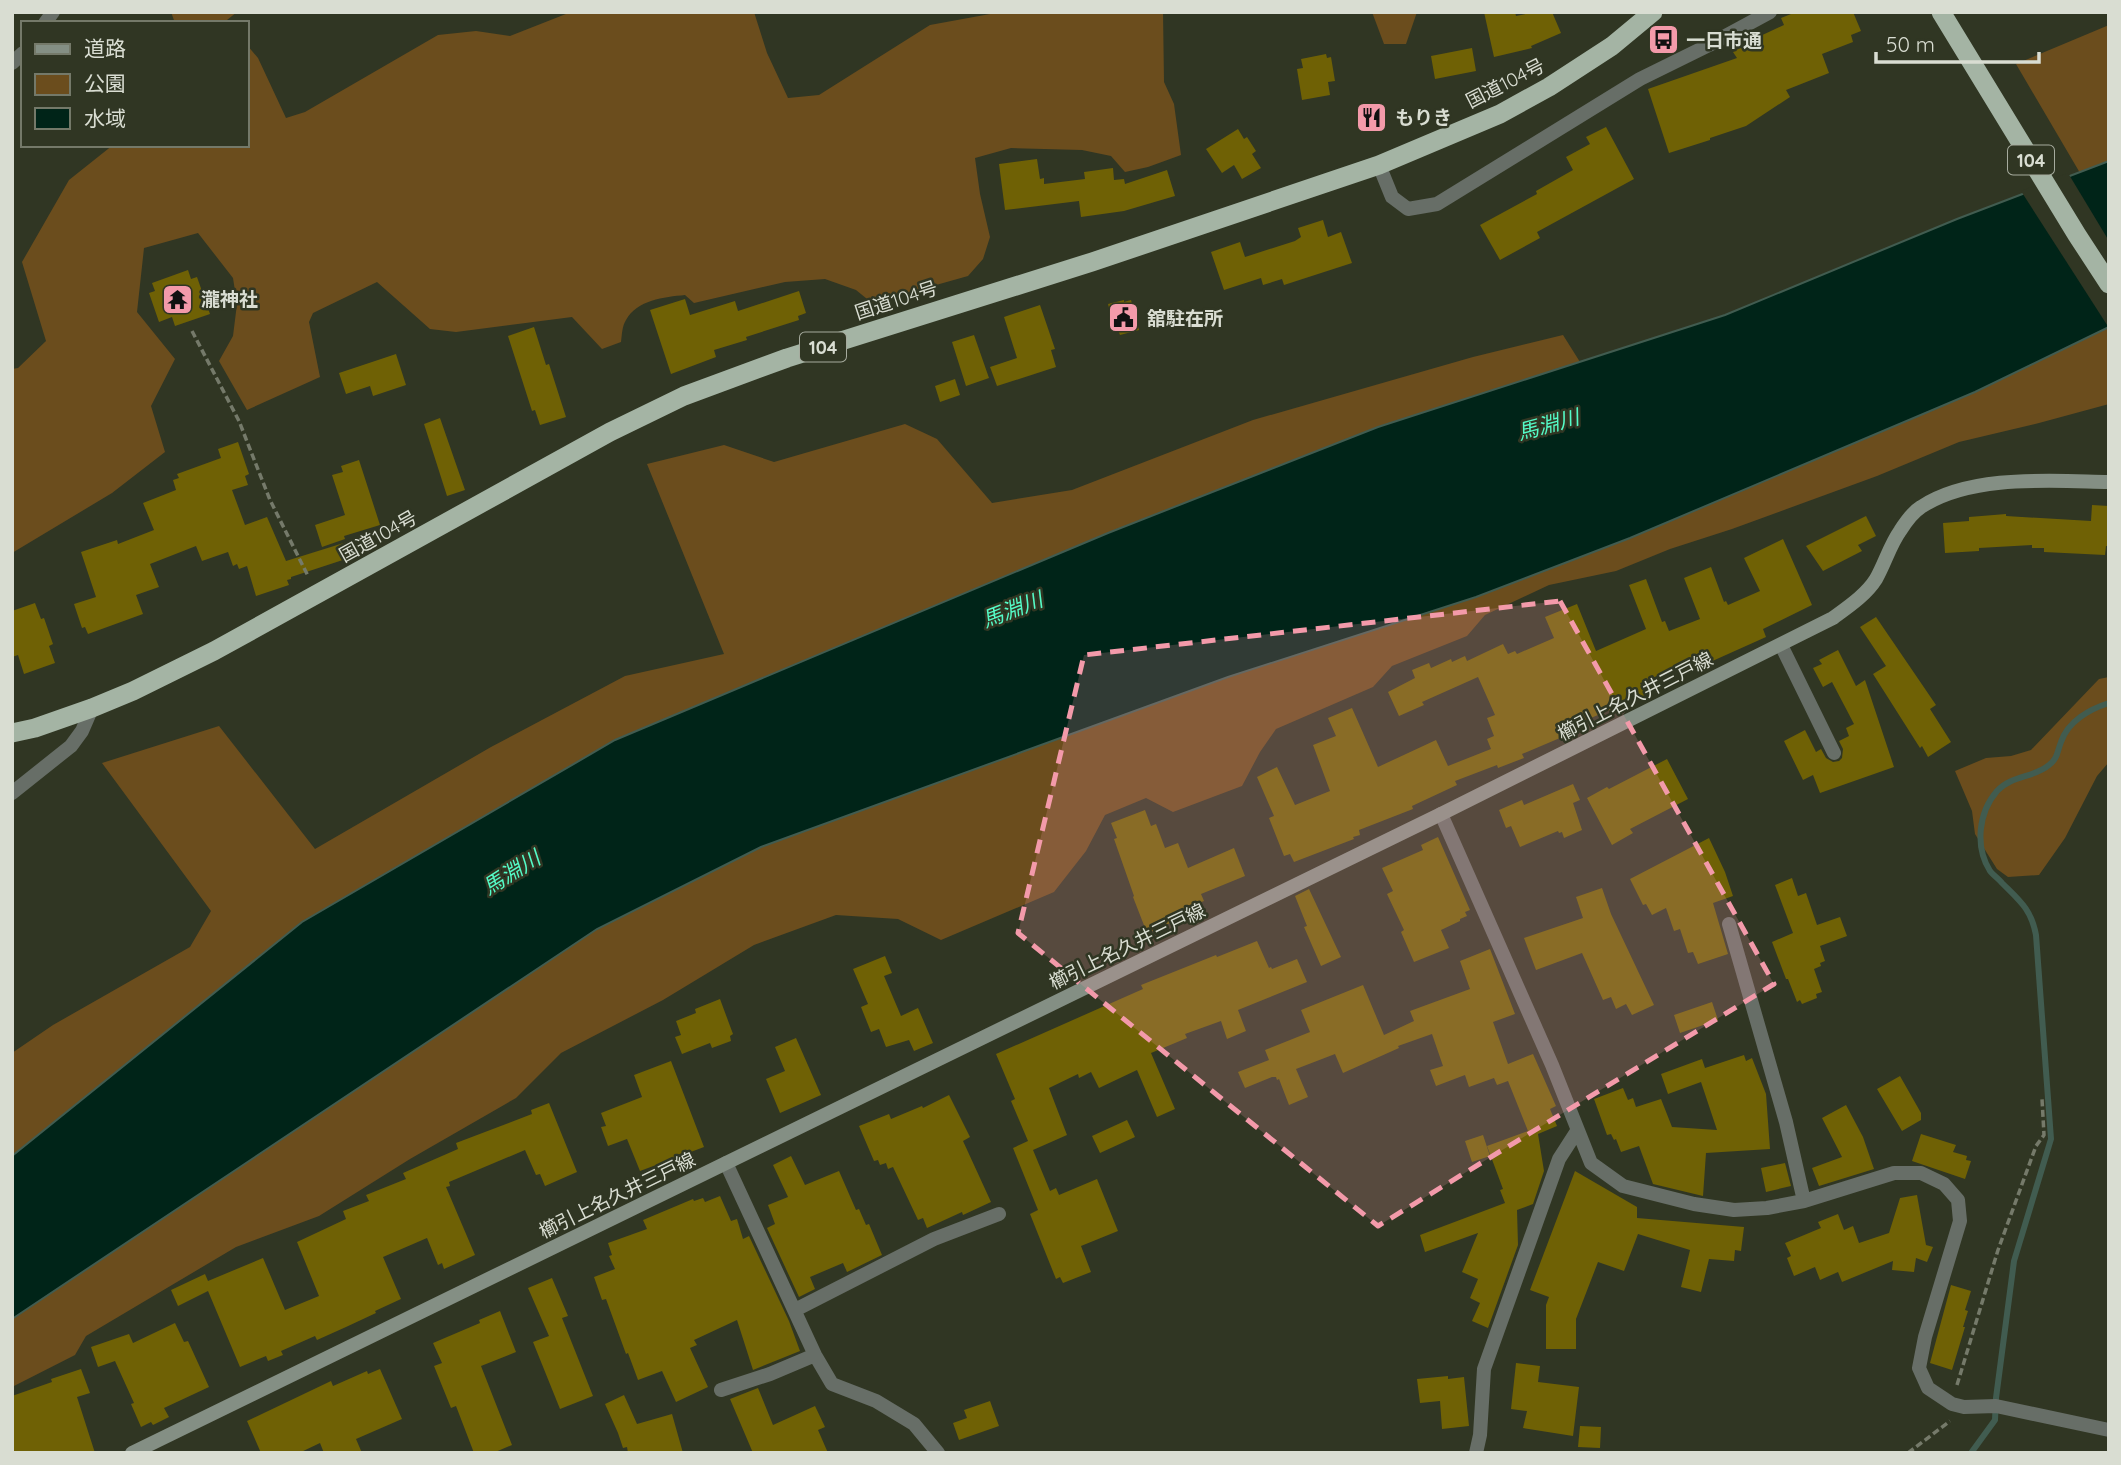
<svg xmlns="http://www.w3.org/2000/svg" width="2121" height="1465" viewBox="0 0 2121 1465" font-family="Quicksand,'Noto Sans JP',sans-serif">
<rect width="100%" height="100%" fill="#303623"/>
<!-- green -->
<path fill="#6b4d1d" d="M171,12H237L227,20L228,23H175Z
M571,12H754L767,53L788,98L819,95L930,25L1001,12H1163L1164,82L1174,104L1181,155L1148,167L1125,172L1111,156L1082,150L1011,148L975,158L980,194L990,237L983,259L968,276L872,303L856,290L825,279L785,282L694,303L685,295C664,297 637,300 626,320C622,326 622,335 621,342L602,349L572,317L456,332L430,329L377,282L313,313L309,322L320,377L247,410L219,361L233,336L237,304L233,278L198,233L144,248L137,312L175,359L151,406L165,452L112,493L12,553V369L18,368L46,341L22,262L69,180L113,145H247V45L258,58L286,118L305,112L438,35L476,31L510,36Z
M1372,12H1417L1406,44H1384Z
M2109,25V161L2080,173L2016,64Z
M2109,327V404L2039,423L1959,442L1877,476L1732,529L1670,549L1616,571L1549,585L1485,615L1467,636L1392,666L1373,687L1276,729L1260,752L1242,786L1173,812L1146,798L1105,815L1086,851L1054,892L941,940L898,919L836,915L754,945L663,1000L561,1053L516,1098L410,1159L319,1216L236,1247L86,1336L75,1355L12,1387V1319L597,928L761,847L1228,677L1476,597L1630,538L1975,392Z
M1563,335L1580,362L1378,427L1108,533L615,740L302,922L12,1156V1053L53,1025L190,947L211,911L102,763L219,726L315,849L491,747L625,676L724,654L647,464L724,445L774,462L905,424L937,439L992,503L1072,490L1253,420L1473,357Z
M2109,677V762L2097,776L2065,838L2039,875L2008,877L1997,869L1975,834L1972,811L1955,771L1986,758L2011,756L2031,750L2099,679Z"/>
<!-- water -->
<path fill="#002418" stroke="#415c50" stroke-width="2" d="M2109,161V327L1975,392L1630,538L1476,597L1228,677L761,847L597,929L12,1319V1156L302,922L615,740L1108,533L1378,427L1725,315L1957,219Z"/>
<!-- pier -->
<path fill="#303623" d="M2068,173L2109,241V328L2021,191Z"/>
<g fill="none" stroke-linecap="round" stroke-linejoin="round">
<!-- stream -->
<path stroke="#415c50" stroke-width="6" d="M1971,1453L1995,1420L1996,1398L2014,1261L2051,1139L2036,935C2031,909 2020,901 2002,883C1999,879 1993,875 1990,871C1975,847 1978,813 1997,791C2012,775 2034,778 2049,765C2058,758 2057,752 2061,742C2068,721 2090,709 2109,703"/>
</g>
<!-- building -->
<path fill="#6f6105" d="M1484,12H1515L1516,16L1535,12H1552L1561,33L1531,46L1532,48L1494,57Z
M1796,12H1853L1861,31L1851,35L1853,42L1822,54L1829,73L1786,90L1790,97L1746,126L1710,138V140L1669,153L1648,89L1737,58L1733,52L1740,48L1739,46L1784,25L1781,18Z
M1472,48L1476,71L1435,79L1431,56Z
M1326,54L1327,58L1331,57L1335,81L1328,82L1330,95L1302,100L1297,69L1303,68L1301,59Z
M1606,127L1634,179L1537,232L1540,238L1500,260L1480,225L1537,194L1536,191L1573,170L1566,157L1590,144L1586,137Z
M1238,129L1244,139L1247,137L1256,151L1252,154L1261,168L1242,179L1234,165L1222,173L1206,149Z
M1037,159L1040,179L1044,178V184L1085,179L1084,172L1113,168L1114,180L1124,179L1125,184L1167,170L1175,196L1124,211L1081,217L1079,201L1005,210L999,164Z
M1323,220L1328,237L1341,232L1352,263L1284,285L1282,279L1263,285L1261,278L1224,290L1211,252L1240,242L1245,257L1295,241L1301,237L1298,228Z
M188,270L191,279L197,277L210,314L175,326L172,317L159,322L149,293L155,291L152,283Z
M799,291L806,313L798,316L799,320L746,337L747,340L714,350L716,357L671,374L650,310L685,299L690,315L735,301L738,311Z
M1124,300V302L1131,300L1139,330L1120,335L1118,330L1115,331L1108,304Z
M1040,305L1055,349L1051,350L1056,367L997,386L990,367L1017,358L1004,317Z
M534,327L546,365L549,364L566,417L540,425L535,410L532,411L508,336Z
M974,335L989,378L966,386L952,342Z
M396,354L406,385L373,396L370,386L346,394L339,373Z
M955,379L960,395L940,402L935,386Z
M440,418L465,490L447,496L424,424Z
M238,442L249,474L245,476L248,485L232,490L245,525L267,517L286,561L350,541L355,556L291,577V579L287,580L289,585L256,596L247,566L239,569L237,564L233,566L228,552L202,561L196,546L150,564L159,587L136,595L143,614L88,634L85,627L82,628L74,604L96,597L81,552L117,540L118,544L154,530L143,503L176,490L173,480L179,478L177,474L221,458L218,449Z
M359,460L380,525L344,536L345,539L322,547L315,525L345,515L332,475L343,472L341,466Z
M2092,505L2109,506V546H2106L2105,555L2044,552V548H2032V545L1979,548V551L1945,553L1943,523L1969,521V517L2006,514V516L2091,521Z
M1866,516L1876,536L1858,545L1862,551L1823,571L1806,546Z
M1783,539L1812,605L1763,629L1766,637L1708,663L1705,656L1640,683L1645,695L1565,729L1567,735L1522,754L1524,758L1498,768L1497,765L1455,781L1457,785L1412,806L1413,809L1359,830L1360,835L1353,837L1354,839L1294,862L1290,854L1284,856L1269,818L1274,816L1257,777L1277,767L1295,805L1330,791L1313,745L1336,736L1328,718L1352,708L1378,767L1436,740L1448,766L1491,749L1487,739L1494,736L1487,718L1495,715L1478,677L1422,702L1424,705L1399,716L1388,692L1415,678L1412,670L1429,663L1431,668L1451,659L1452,662L1465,656L1467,661L1503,644L1508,654L1515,651L1517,654L1554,638L1545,617L1577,604L1596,651L1646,629L1629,585L1646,579L1662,622L1665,621L1669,631L1700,619L1684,578L1711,567L1724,602L1726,601L1728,605L1760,591L1744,558Z
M35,603L41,619L44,618L53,644L49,646L55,663L24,674L18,655L12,657V611Z
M1876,617L1936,705L1930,709L1951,742L1928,757L1922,746L1920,748L1873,674L1886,666L1860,627Z
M1838,650L1856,686L1865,680L1894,767L1820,793L1813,775L1803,780L1784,741L1805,730L1816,752L1821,749L1826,758L1833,762L1839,761L1842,758L1843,749L1839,741L1849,736L1846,728L1854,724L1832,682L1823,687L1813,668L1822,664L1819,660Z
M1667,759L1688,799L1630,829L1633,833L1612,845L1587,798L1607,787L1609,789Z
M1573,784L1580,800L1573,803L1582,830L1564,838L1562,832L1559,833L1558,831L1520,847L1511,826L1506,828L1499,810L1522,800L1524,805Z
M1145,810L1151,826L1156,824L1165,848L1178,843L1188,868L1234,848L1245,876L1201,894L1204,901L1196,904L1198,908L1188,912L1189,915L1147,933L1133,897L1134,896L1114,839L1117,838L1111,823Z
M1438,837L1470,910L1465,912L1467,916L1460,919V921L1441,930L1449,948L1414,962L1401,932L1404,930L1387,894L1393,891L1382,868L1423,850L1421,845Z
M1709,838L1725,872L1733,896L1713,903L1728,954L1698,964L1693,952L1688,953L1680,929L1674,931L1666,908L1652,915L1646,904L1643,905L1630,879Z
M1792,878L1798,896L1806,893L1817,925L1840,917L1847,936L1820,946L1825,961L1820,963L1821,966L1814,969L1822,992L1816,994L1817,998L1802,1004L1800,1000L1797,1002L1788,979H1786L1772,942L1793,933L1775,885Z
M1602,888L1611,914L1654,1005L1632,1015L1626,1004L1616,1009L1611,997L1603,1000L1582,953L1536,970L1524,938L1583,918L1576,897Z
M1309,889L1341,957L1321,966L1304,927L1307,926L1295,896Z
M1257,941L1269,968L1271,967L1272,969L1297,959L1307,982L1238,1010L1246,1031L1227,1039L1221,1021L1185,1034L1187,1038L1151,1053L1175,1109L1157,1117L1137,1070L1099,1088L1091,1072L1079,1078L1078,1074L1049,1088L1067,1135L1033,1150L1050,1191L1056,1188L1059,1195L1097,1179L1118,1231L1081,1246L1091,1272L1063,1283L1060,1277L1056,1279L1030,1214L1038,1210L1013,1148L1028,1141L1011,1101L1015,1099L996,1054L1143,989L1141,985L1216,955L1217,957Z
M1490,949L1515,1014L1493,1022L1508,1064L1533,1054L1556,1106L1550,1109L1557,1126L1538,1134L1544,1171L1533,1204L1517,1210L1518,1245L1488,1328L1472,1321L1480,1303L1470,1298L1478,1279L1462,1272L1478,1233L1425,1252L1420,1235L1505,1203L1500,1190L1503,1189L1487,1146L1528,1131L1508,1081L1497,1085L1494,1078L1469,1087L1465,1075L1436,1086L1430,1070L1443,1066L1432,1034L1398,1046L1399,1048L1343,1073L1335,1054L1296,1069L1308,1097L1289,1105L1279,1079L1277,1080L1276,1077H1272L1245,1088L1238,1072L1269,1060L1265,1050L1310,1032L1301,1010L1363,985L1384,1035L1414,1021L1410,1011L1470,989L1460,961Z
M885,956L892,973L884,976L901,1016L918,1008L933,1043L914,1051L909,1040L886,1047L879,1029L871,1032L861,1007L868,1004L853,969Z
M720,999L733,1034L730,1036L731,1041L712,1048L710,1043L682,1054L675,1037L681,1035L676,1021L696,1013L695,1009Z
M1712,1002L1718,1020L1680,1033L1674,1015Z
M796,1038L821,1095L780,1113L766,1079L785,1071L775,1047Z
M1744,1055L1746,1061L1752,1058L1766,1094L1770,1149L1706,1153L1703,1196L1653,1184L1639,1146L1621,1152L1616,1139L1614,1140L1611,1134L1607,1135L1594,1099L1623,1088L1628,1100L1633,1098L1636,1107L1661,1099L1672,1127L1717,1130L1701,1082L1668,1094L1661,1074L1702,1059L1705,1068Z
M671,1061L704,1147L640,1171L627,1139L608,1146L601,1127L606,1126L601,1113L642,1097L634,1075Z
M1900,1076L1921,1113V1120L1902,1131L1877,1089Z
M949,1095L970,1137L963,1141L991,1202L963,1215L962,1212L927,1228L923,1218L918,1220L893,1167L888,1169L886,1163L880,1165L878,1160L874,1161L859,1126L889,1114L891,1119L922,1106L923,1108Z
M549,1103L577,1172L545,1186L540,1174L536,1175L525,1150L449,1182L450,1186L446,1187L475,1255L444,1269L442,1263L438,1265L427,1238L383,1257L401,1299L375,1311L376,1313L346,1327L317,1340L315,1336L281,1351L283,1355L268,1361L266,1356L240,1367L208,1291L178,1306L171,1290L205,1274L208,1281L263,1258L285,1310L319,1296L297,1242L346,1219L343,1211L369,1201L366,1195L406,1179L403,1173L458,1149L456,1143L532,1114L531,1110Z
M1846,1105L1863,1137L1874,1169L1819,1186L1812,1168L1842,1157L1822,1118Z
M1127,1120L1135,1137L1100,1153L1092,1136Z
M1921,1134L1956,1145L1953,1152L1967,1156L1966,1160L1971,1161L1965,1179L1912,1161Z
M1483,1135L1490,1156L1472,1162L1465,1141Z
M791,1156L805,1185L839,1171L856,1210L859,1209L866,1225L869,1224L882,1255L847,1272L843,1263L810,1277L815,1289L799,1297L767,1228L775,1224L768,1205L788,1197L773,1165Z
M1785,1163L1791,1186L1766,1192L1761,1168Z
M1575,1171L1637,1207V1218L1744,1227L1741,1251L1735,1250L1734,1261L1709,1259L1701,1292L1681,1287L1690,1250L1638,1234L1624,1271L1598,1262L1576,1319V1349H1546V1305L1549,1297L1530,1290Z
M1917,1195L1926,1245L1933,1247L1927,1262L1916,1258L1914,1272L1892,1270L1893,1261L1842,1282L1838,1272L1820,1280L1815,1267L1794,1276L1787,1258L1791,1256L1785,1243L1821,1228L1818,1222L1838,1214L1844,1230L1853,1226L1859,1243L1889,1233L1900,1198Z
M720,1196L731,1221L737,1219L743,1239L749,1236L789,1321L800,1351L753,1370L737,1320L694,1340L697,1345L690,1348L708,1387L676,1402L662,1371L638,1380L628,1353L626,1354L606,1299L602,1300L594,1277L615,1269L609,1256L612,1255L608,1243L647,1229L643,1220L693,1199L694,1201L703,1198L705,1202Z
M552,1278L568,1316L562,1318L593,1396L560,1409L533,1342L549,1336L528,1288Z
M1951,1285L1971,1291L1965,1310L1968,1311L1963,1327H1965L1952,1370L1930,1363Z
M500,1311L516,1352L481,1366L512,1445L493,1453H474L456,1406L451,1408L434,1366L442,1363L433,1343L480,1323L479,1320Z
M175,1323L184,1342L188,1341L209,1387L164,1408L169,1417L153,1425L151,1422L141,1427L131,1404L134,1403L115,1361L98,1367L91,1347L129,1334L133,1343Z
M1516,1363L1540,1366L1538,1382L1579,1387L1573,1436L1523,1428L1527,1411L1511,1409Z
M81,1369L90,1393L77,1397L95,1453H12V1396L52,1382L51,1379Z
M380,1369L402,1419L356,1439L362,1453H324L320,1443L299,1453H261L247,1421L331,1381L333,1386L367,1371L368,1374Z
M1448,1376V1379L1464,1377L1469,1426L1442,1429L1440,1401L1420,1403L1417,1379Z
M758,1388L773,1425L815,1406L825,1427L818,1430L828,1453H753L730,1399Z
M624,1395L637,1424L672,1414L683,1453H628L627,1447L623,1448L618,1433L605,1404Z
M990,1401L999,1426L959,1440L953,1423L967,1418L964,1410Z
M1580,1426L1601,1427L1600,1448L1578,1447Z"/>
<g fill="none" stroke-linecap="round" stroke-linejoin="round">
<!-- path -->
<path stroke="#757a6a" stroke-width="3.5" stroke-dasharray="7 3.5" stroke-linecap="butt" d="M192,331L239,421L270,500L308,576
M1957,1385L1998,1250L2036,1146L2044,1135L2042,1099
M1908,1453L1950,1421"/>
<!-- minor -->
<path stroke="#676e67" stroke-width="14" d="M45,23L53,12
M12,63L23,53
M1379,165L1392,197L1408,209L1437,204L1640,79L1709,45L1770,12
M1781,645L1834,753
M12,793L71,746L82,731L92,708
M1441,814L1552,1065L1591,1163L1623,1186L1694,1204L1734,1210L1767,1208L1804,1201L1894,1173H1921L1944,1184L1958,1200L1960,1221L1925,1337L1919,1368L1928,1388L1952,1404L1964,1407L1996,1406L2109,1430
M1729,924L1786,1122L1804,1201
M726,1163L815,1355L832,1384L876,1401L914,1424L938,1453
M795,1310L934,1239L999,1214
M721,1390L770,1374L815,1355
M1476,1453L1480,1435L1484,1369L1559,1159L1577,1131"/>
<!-- secondary -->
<path stroke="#848f84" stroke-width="14" d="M132,1453L1441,814L1833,618C1848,607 1866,595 1876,579C1885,563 1890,545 1900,531C1905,523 1913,512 1921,507C1971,474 2051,481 2109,482"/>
<!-- trunk -->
<path stroke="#a4b4a4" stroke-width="19" d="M1941,12L2077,235L2109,284
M12,733L35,728L92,708L133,691L214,651L610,432L684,396L787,358L1092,262L1379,165L1500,114L1549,87L1612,46L1653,12"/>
</g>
<!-- marked area -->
<path fill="#f39aaa" fill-opacity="0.2" stroke="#f39aaa" stroke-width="5" stroke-dasharray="14 9" stroke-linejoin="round" d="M1560,601L1774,984L1378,1226L1018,933L1084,655Z"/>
<!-- icons -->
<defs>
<symbol id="bus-square" viewBox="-11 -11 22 22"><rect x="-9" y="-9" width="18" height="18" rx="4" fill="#f39aaa" stroke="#303623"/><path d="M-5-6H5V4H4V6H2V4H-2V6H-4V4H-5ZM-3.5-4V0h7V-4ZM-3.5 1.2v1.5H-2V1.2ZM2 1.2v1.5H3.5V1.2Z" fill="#111"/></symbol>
<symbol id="restaurant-square" viewBox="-11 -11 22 22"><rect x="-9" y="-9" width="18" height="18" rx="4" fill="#f39aaa" stroke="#303623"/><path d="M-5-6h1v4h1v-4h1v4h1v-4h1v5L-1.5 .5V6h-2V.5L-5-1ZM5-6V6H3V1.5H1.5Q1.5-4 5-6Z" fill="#111"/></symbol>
<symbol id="temple-square" viewBox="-11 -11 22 22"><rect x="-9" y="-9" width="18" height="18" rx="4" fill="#f39aaa" stroke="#303623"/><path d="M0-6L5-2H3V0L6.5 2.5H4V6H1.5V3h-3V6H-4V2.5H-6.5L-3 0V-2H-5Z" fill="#111"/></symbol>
<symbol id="civic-square" viewBox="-11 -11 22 22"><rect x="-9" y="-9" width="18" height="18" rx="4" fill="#f39aaa" stroke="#303623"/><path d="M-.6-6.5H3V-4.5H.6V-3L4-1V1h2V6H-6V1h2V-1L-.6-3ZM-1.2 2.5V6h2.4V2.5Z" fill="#111"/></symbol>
</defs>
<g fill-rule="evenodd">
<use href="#bus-square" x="1646" y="22" width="35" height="35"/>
<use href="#restaurant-square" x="1354" y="100" width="35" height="35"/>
<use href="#temple-square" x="160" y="282" width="35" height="35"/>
<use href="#civic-square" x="1106" y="300" width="35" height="35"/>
</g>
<g text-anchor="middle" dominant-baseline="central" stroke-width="5" stroke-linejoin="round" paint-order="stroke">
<!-- shield labels -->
<g fill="#303623" stroke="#a6ab9e" stroke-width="2">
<rect x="2008" y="145.5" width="46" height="29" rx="5"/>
<rect x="800" y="332.5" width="46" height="29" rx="5"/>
</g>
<g font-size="18" font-weight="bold" fill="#d9ddd2">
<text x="2031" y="160">104</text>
<text x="823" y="347">104</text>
</g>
<!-- poi labels -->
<g font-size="19" font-weight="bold" fill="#d9ddd2" stroke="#303623" text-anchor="start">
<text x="1686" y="40">一日市通</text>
<text x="1395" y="117">もりき</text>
<text x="201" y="299">瀧神社</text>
<text x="1147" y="318">舘駐在所</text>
</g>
<!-- street labels -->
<g font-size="19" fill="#d9ddd2" stroke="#303623">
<text transform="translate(1505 83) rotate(-27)">国道104号</text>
<text transform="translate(896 300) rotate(-18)">国道104号</text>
<text transform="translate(378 536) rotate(-29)">国道104号</text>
<text transform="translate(1635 696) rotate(-27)">櫛引上名久井三戸線</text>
<text transform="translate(1127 946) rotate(-26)">櫛引上名久井三戸線</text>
<text transform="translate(617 1195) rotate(-26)">櫛引上名久井三戸線</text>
</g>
<!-- water labels -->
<g font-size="21" font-style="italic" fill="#54fbc7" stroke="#303623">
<text transform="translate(1548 424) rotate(-15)">馬淵川</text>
<text transform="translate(1012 609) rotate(-21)">馬淵川</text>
<text transform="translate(511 872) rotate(-32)">馬淵川</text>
</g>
</g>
<!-- border -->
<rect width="2121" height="1465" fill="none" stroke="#d9ddd2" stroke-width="28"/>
<!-- legend -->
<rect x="21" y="21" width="228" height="126" fill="#303623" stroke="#747969" stroke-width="2"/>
<rect x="35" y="44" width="35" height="10" fill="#848f84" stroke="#747969" stroke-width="2"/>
<text x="84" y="56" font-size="21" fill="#d9ddd2">道路</text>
<rect x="35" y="74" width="35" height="21" fill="#6b4d1d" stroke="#747969" stroke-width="2"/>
<text x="84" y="91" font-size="21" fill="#d9ddd2">公園</text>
<rect x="35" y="108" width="35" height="21" fill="#002418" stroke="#747969" stroke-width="2"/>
<text x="84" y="126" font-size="21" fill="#d9ddd2">水域</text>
<!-- scale -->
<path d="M1876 52v10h163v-10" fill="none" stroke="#d9ddd2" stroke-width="3.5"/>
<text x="1886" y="52" font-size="21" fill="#d9ddd2" stroke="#303623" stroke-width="5" paint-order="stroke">50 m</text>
</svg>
